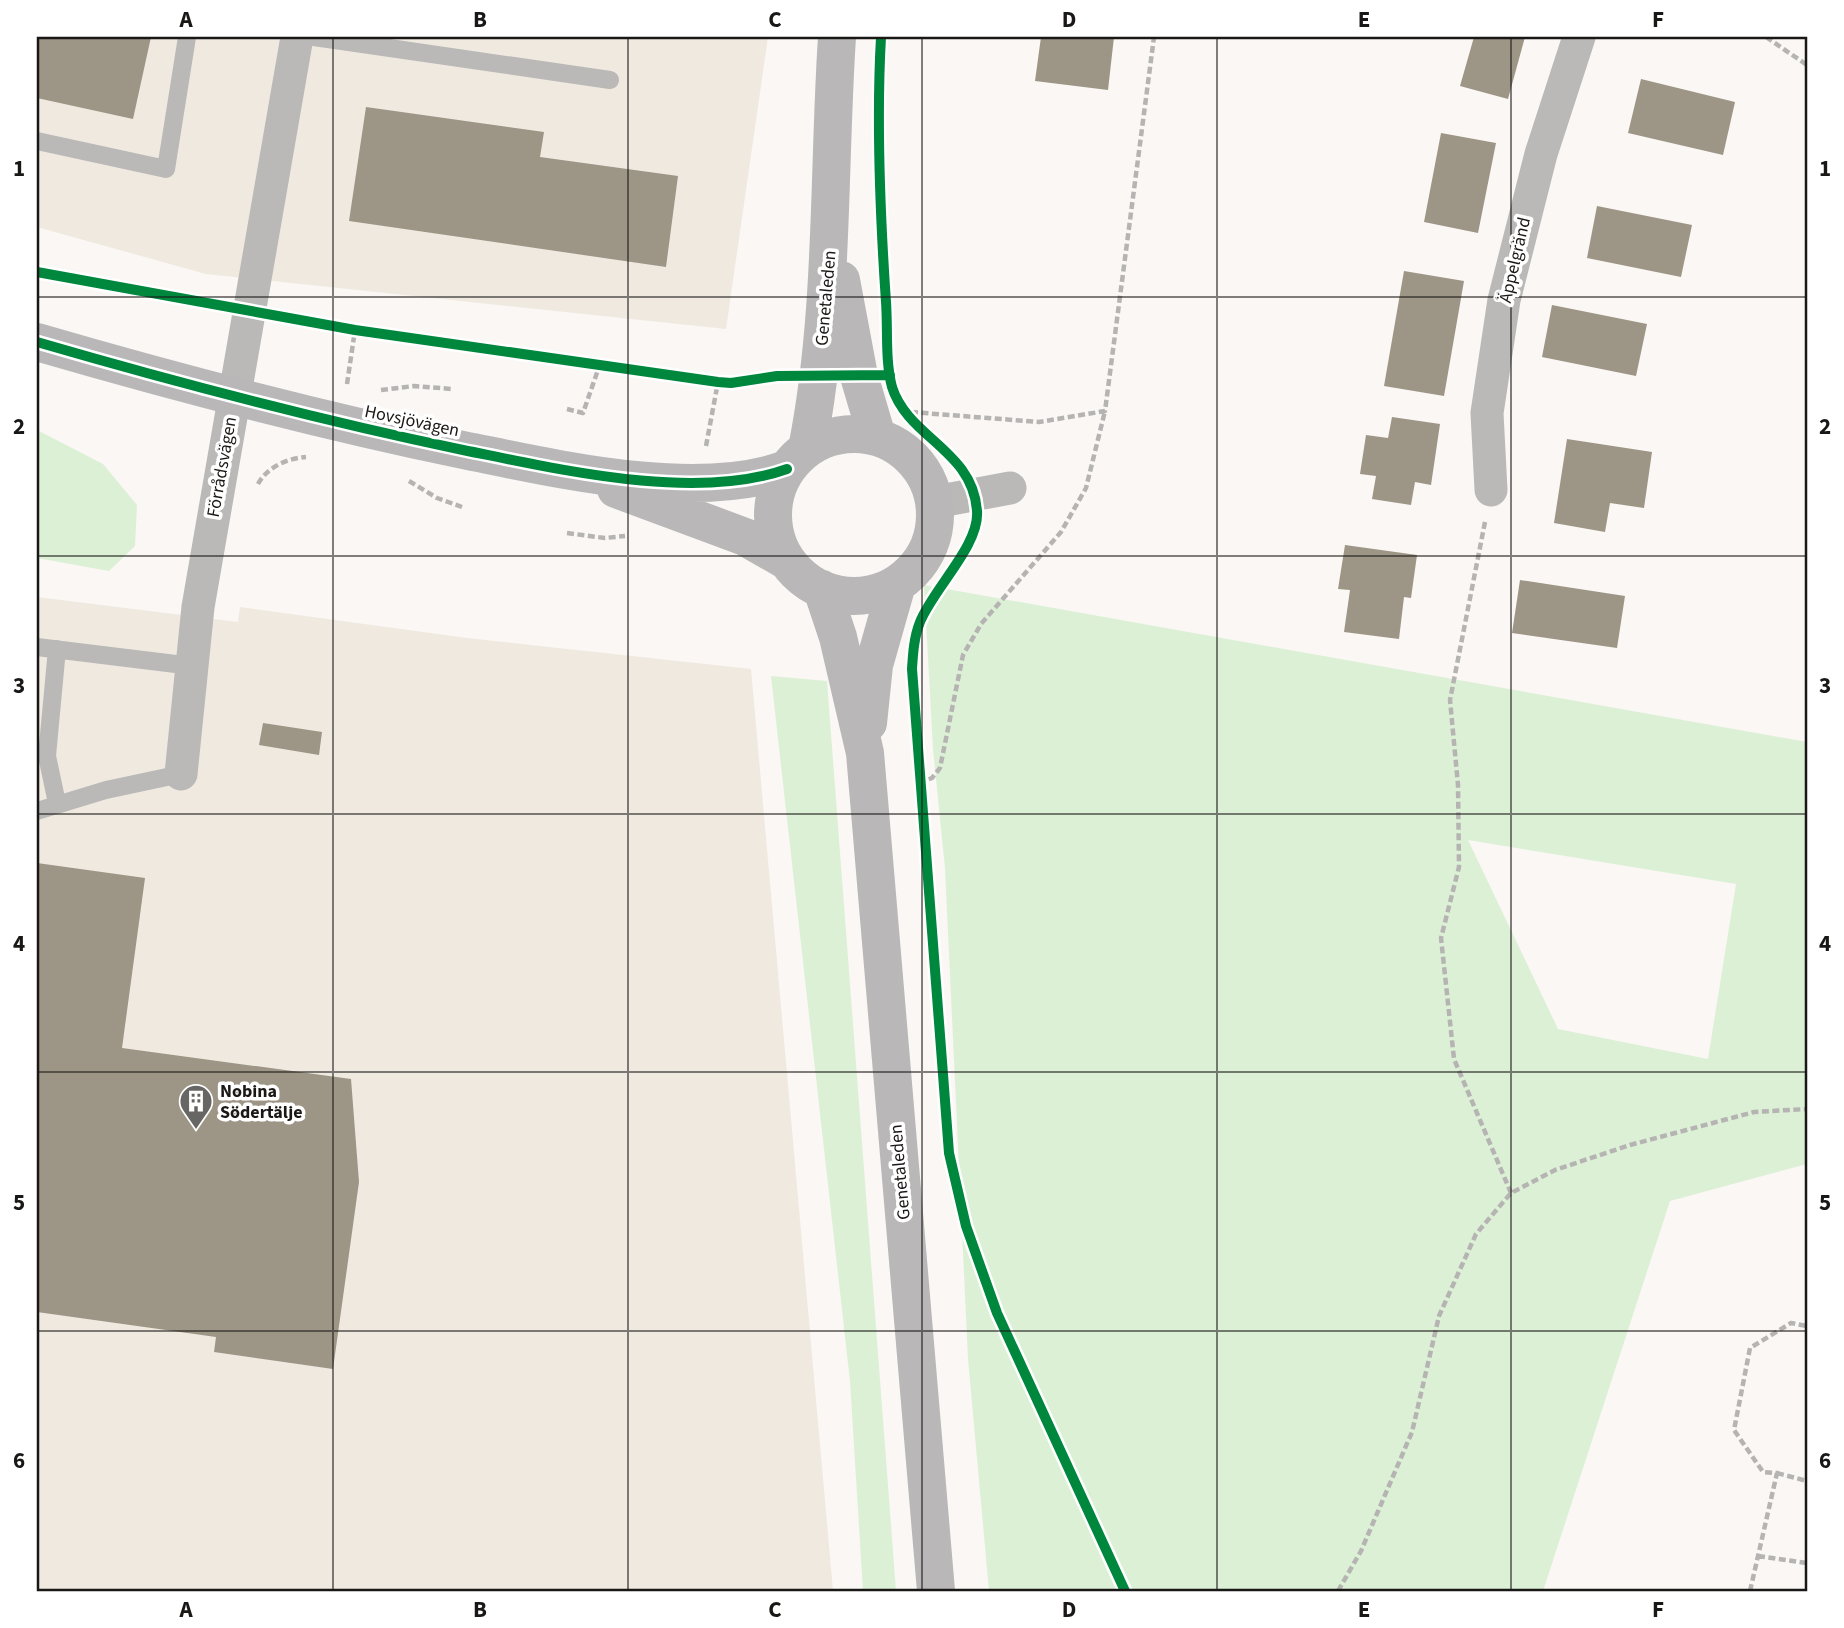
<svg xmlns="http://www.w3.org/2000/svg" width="1844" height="1628" viewBox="0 0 1844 1628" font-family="'Source Sans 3',sans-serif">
<rect width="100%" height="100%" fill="#faf7f4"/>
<!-- built -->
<path fill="#efe9e0" d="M37,37H768L726,329L206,274L37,227Z
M37,597L238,622L240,607L467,638L751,669L833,1591H37Z"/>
<!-- green -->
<path fill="#dcf0d6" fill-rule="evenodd" d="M37,430L103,464L137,505L135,546L109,571L37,558Z
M924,585L1807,742V1164L1670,1201L1543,1591H989L968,1359L945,868L933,749ZM1468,840L1736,884L1708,1059L1558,1029Z
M771,676L827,681L896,1591H863L850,1381Z"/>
<!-- building -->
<path fill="#9d9586" d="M37,37H151L133,119L37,98Z
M1041,37H1114L1108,90L1035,81Z
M1474,37H1525L1508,99L1460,86Z
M1641,79L1735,102L1723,155L1628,133Z
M366,107L544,132L540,157L678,176L666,267L349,221Z
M1441,133L1496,143L1478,233L1424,222Z
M1597,206L1692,225L1681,277L1587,258Z
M1404,271L1464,281L1444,396L1384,386Z
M1552,305L1647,324L1636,376L1542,357Z
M1392,417L1440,424L1431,485L1415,482L1411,505L1372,499L1376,476L1360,474L1366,435L1388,438Z
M1567,439L1652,452L1644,508L1610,503L1605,532L1554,523Z
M1345,545L1417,555L1411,598L1404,597L1399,639L1344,632L1350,590L1338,589Z
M1520,580L1625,596L1617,648L1512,633Z
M263,723L322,732L319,755L259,745Z
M37,863L145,878L122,1048L351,1079L359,1182L333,1369L214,1352L216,1337L37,1312Z"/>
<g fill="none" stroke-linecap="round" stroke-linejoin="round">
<!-- path -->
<path stroke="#b5b4b3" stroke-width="4.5" stroke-dasharray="7 3.5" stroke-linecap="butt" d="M1766,37L1807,65
M347,384L355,330
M381,390L414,386L452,389
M567,409L583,413L600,364
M911,412L1039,422L1105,411L1154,37
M706,446L718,382
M409,481L437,498L462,507
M258,484C267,467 288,458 306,457
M1485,522L1450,700L1458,785L1459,867L1441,938L1454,1059L1511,1193
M567,533L605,538L625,536
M919,783L932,778L940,768L963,655L981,624L1061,532L1086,488L1105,411
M1777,1473L1807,1481
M1758,1556L1807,1563
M1338,1591L1361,1551L1412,1432L1439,1316L1476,1234L1511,1193L1555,1170L1630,1145L1754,1112L1807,1109
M1750,1591L1777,1473L1763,1472L1734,1430L1750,1348L1791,1323L1807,1326"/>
<!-- lane -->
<path stroke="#bab9b8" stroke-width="18" d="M314,37L610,80
M37,141L166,169L187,37
M37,647L192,666
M57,803L47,756L57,649
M37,811L106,790L181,774"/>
<!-- street -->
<path stroke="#bab9b8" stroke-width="33" d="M1491,490L1487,413L1504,300L1541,154L1579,37
M935,502L1010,488
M181,774L198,607L297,37"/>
<!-- secondary -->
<path stroke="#b9b7b8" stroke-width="38" d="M841,280L859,376L877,437
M37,342C178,383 319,420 463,450C558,469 695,502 787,469
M773 515a81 81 0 1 1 162 0a81 81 0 1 1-162 0Z
M807,449C834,313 828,174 837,37
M616,489L745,537L787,561
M822,589L838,637L865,753L936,1591
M868,723L874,665L897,584"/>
<defs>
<path id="cycleway" d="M881,37C876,125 880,214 886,302C888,329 885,361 892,387C908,438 973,450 977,511C980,545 933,589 920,622C914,637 913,653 912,669L949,1153L966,1226L997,1313L1125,1591
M37,272L355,330L718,382L731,383L777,376L890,375
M37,342C178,383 319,420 463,450C558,469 695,502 787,469"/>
</defs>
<!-- cycleway casing -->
<use href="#cycleway" stroke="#fff" stroke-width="15"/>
<!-- cycleway -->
<use href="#cycleway" stroke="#00873e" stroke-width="10"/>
</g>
<!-- grid -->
<path fill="none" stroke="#1a1816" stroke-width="2" stroke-opacity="0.55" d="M333,37V1591M628,37V1591M922,37V1591M1217,37V1591M1511,37V1591M37,297H1807M37,556H1807M37,814H1807M37,1072H1807M37,1331H1807"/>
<!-- icons -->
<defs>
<symbol id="building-pin" viewBox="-11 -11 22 30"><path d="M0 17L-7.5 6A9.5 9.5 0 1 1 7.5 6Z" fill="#686664" stroke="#fff"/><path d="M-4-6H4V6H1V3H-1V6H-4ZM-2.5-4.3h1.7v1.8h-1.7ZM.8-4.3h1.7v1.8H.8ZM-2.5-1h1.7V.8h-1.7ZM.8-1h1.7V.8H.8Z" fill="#fff"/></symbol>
</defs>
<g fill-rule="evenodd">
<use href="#building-pin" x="177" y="1082" width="38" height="52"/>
</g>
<g text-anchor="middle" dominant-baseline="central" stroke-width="7" stroke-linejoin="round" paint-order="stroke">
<!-- street labels -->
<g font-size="18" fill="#1a1816" stroke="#fff">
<text transform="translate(1515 260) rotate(-77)">Äppelgränd</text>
<text transform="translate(826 298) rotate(-85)">Genetaleden</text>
<text transform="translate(412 421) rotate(12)">Hovsjövägen</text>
<text transform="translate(222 467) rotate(-80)">Förrådsvägen</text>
<text transform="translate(900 1172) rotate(-95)">Genetaleden</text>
</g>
<!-- poi labels -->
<g font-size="18" font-weight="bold" fill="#1a1816" stroke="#fff" text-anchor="start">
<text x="220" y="1091">Nobina<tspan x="220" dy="21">Södertälje</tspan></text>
</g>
</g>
<!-- border -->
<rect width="1844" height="1628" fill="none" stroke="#ffffff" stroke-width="77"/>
<rect x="38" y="38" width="1768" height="1552" fill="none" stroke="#1a1816" stroke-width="2.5"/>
<g font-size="23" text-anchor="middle" font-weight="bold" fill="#1a1816">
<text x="186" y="27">A</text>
<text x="480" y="27">B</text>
<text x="775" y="27">C</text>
<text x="1069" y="27">D</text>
<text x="1364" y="27">E</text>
<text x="1658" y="27">F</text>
<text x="19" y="176">1</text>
<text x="1825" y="176">1</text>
<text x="19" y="434">2</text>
<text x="1825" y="434">2</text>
<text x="19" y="693">3</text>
<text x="1825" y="693">3</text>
<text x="19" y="951">4</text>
<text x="1825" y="951">4</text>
<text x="19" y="1210">5</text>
<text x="1825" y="1210">5</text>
<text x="19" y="1468">6</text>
<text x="1825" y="1468">6</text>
<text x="186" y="1617">A</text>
<text x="480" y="1617">B</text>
<text x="775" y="1617">C</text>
<text x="1069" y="1617">D</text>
<text x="1364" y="1617">E</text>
<text x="1658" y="1617">F</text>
</g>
</svg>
